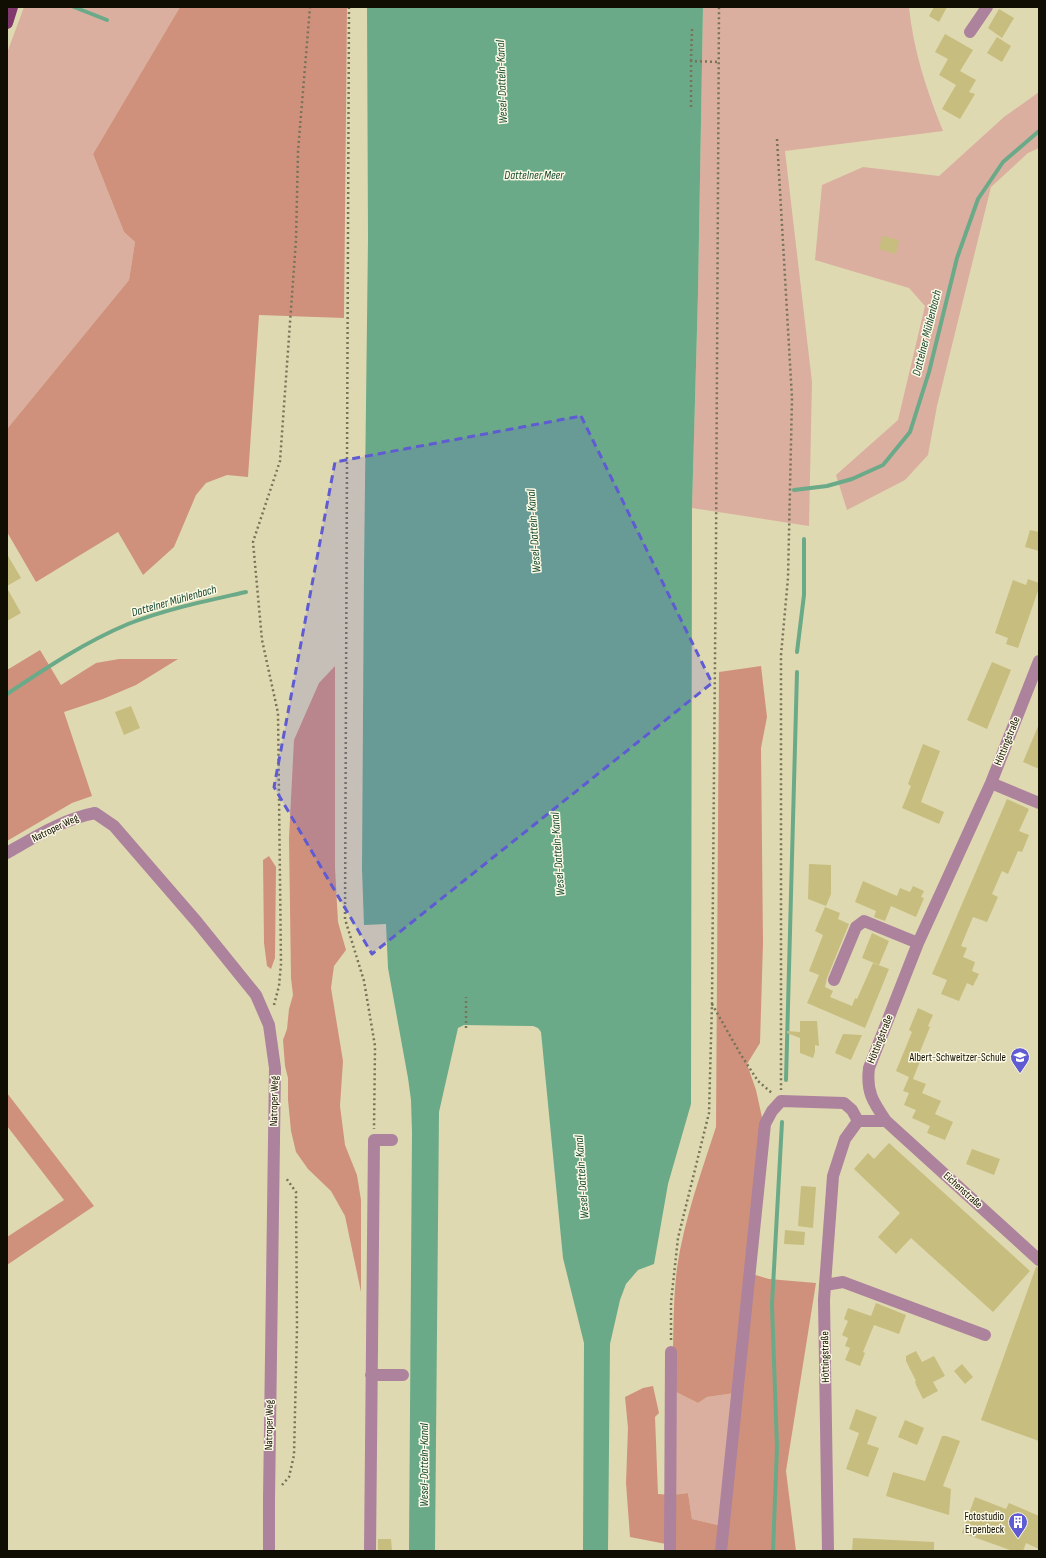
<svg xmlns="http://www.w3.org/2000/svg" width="1046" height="1558" viewBox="0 0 1046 1558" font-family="'Sofia Sans Condensed',sans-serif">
<rect width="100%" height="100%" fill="#dfd9b1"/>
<!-- green -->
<path fill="#daafa0" d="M24,7H180L93,154L124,232L135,242L129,280L7,429V53Z
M703,7H909C913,49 927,92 943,131L785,151L812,382L809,526L692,508L698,294Z
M1039,92V148L1028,153L991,187L937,406L928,455L905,480L847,510L836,475L898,420L925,306L909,288L815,260L822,185L863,167L939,176L1004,117Z
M672,1390L698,1403L707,1397L735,1393L722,1526L692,1519L688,1493L672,1495Z"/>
<!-- forest -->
<path fill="#d0917c" d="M180,7H347L344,318L259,315L248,477L227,475L206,483L196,495L174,547L143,575L118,532L36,582L7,532V429L129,280L135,242L124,232L93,154Z
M40,650L61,685L96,663L119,659H178L136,685L103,699L64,712L92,796L72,803L7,841V670Z
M335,666V868L338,922L346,950L334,966L331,988L343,1061L340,1106L345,1145L357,1175L361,1200V1292L345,1216L331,1191L308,1169L296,1152L291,1131L288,1100V1078L285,1066L283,1040L287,1029L289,1009L293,995L291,978L289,838L294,740L319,683Z
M761,666L767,717L761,748L763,943L760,1043L747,1064L756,1090L763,1122L735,1393L707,1397L698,1403L672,1390C674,1349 672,1308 677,1268C684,1220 701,1173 716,1127L719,672Z
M269,856L276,867L275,958L271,969L267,966L264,943L263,860Z
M7,1093L94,1206L7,1265V1237L64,1200L7,1126Z
M752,1274L769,1279L816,1283L786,1471L796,1551H722Z
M653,1386L659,1413L655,1417L658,1494L672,1495L688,1493L692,1519L722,1526L718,1551H671V1545L630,1537L626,1483L628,1428L625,1397L643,1388Z"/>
<!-- water -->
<path fill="#6baa88" d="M367,7H703L698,294L692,508L691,1104L668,1184L654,1264L638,1270L626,1284L620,1300L610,1344L608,1551H583L584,1343L563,1258L541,1032L538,1028L533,1026L464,1025L458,1028L439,1112L435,1551H409L412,1133L411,1100L408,1078L388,968L386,924L364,925L362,869L364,569L368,239Z"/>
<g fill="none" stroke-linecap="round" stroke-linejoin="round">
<!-- stream -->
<path stroke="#6baa88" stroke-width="4" d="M74,7L107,20
M794,490L827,486L852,479L883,465L910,432L929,372L957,258L978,199L1003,162L1039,131
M797,652L804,595V539
M7,694C46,668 85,642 128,624C166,609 206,601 246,592
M786,1080L797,672
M773,1551L777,1447L772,1305L782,1122"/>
</g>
<!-- building -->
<path fill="#c7bd7f" d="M934,7H947L939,22L929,16Z
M999,9L1014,18L1002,38L988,28Z
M945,34L973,50L960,71L976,80L969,92L975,94L960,119L942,109L956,85L939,75L948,59L935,52Z
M997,37L1011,46L1002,62L987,53Z
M882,236L899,240L896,254L879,249Z
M1030,530L1039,532V551L1025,547Z
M7,554L21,578L7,586Z
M1028,579L1039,583V588L1018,648L1006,644L1008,638L995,633L1013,580L1026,585Z
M7,588L21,613L7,621Z
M992,662L1011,670L987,729L967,720Z
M131,706L140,728L124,735L115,712Z
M1039,724V769L1023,762Z
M923,744L940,751L921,802L944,812L939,824L902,808L911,786L908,784Z
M1007,799L1029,809L1019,831L1029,835L1022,852L1018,851L1008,874L1002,871L992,894L998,897L987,922L973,917L961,946L967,948L963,957L975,962L972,971L979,974L973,986L967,983L959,1001L941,994L947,980L932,974Z
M809,864L831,865V894L826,906L808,899Z
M863,881L897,896L900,888L910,892L913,886L924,891L921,897L924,898L916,917L891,906L885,921L874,917L876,911L855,902Z
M825,907L840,913L838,919L849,924L827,978L825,987L833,991L830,997L852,1006L855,998L857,999L873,963L889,969L865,1028L807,1003L819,975L809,971L823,935L815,931Z
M872,933L889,941L879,965L862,958Z
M918,1008L933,1015L928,1026L930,1027L919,1054L922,1056L913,1079L926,1084L922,1093L941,1101L935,1114L953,1122L945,1140L927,1133L930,1126L912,1118L916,1110L904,1105L909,1093L903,1091L909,1077L896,1071L912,1032L909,1030Z
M800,1021H817L819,1046L815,1045V1052L813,1058L800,1053V1038L787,1033V1031L800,1032Z
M843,1034L862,1035L851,1060L835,1053Z
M889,1143L1030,1271L993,1312L911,1238L896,1254L878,1237L900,1213L854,1169L868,1153L874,1159Z
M972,1149L1000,1159L994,1175L966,1164Z
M801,1186L816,1187L813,1228L798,1226Z
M785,1230L805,1232L804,1245L784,1244Z
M1036,1267H1039V1441L981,1420Z
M876,1303L906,1315L899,1334L874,1325L863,1352L865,1353L860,1366L845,1360L850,1348L845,1346L848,1338L842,1335L848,1321L844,1319L848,1308L871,1316Z
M916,1351L922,1362L934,1356L945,1376L933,1382L938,1391L923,1399L916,1385L915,1381H916L906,1361V1356Z
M962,1364L973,1377L965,1384L954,1371Z
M856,1409L877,1417L867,1444L879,1448L868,1477L846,1469L859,1433L849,1429Z
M905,1420L924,1428L917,1445L898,1437Z
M942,1436H946L960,1441L943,1486L951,1489L949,1515L886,1496L893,1472L925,1481Z
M975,1497L1006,1509L1009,1503L1039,1516V1549L1026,1543L1023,1551H1013L962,1533Z
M853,1538L934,1542V1551H852Z
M378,1539H391L392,1551H378Z"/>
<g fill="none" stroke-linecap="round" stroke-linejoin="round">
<!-- path -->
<path stroke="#777359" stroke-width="2.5" stroke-dasharray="2 3" stroke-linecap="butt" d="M349,7L345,919L364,981L375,1046L374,1129
M691,61L692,28
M691,107V61L719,62
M777,139L792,398L788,578L781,655V1090
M712,1004L741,1055L758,1081L773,1094
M274,1005L279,986L281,964L278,713L262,640L253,542L280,461L296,240L298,151L310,7
M466,1028V997
M671,1340V1302L678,1238L709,1113L712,1003L716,544L719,7
M282,1485L289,1477L294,1455L297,1327L296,1192L286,1178"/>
<!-- minor -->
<path stroke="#ac829d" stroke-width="12" d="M970,32L987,7
M1039,661L991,783L918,943L869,1068C866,1092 873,1102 886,1121L1039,1260
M991,783L1039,803
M7,853C35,837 63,819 95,813L114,826L197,922L256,995L269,1025L275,1068L269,1500V1551
M834,980L856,927L864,921L918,943
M825,1285L843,1282L985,1335
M371,1375H403
M370,1551L374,1140H392
M670,1551L671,1352
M721,1551L765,1124L772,1111L781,1101L844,1103L852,1110L858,1121
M828,1551L824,1300L825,1285L833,1176L845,1139L858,1121H886"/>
<!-- major -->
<path stroke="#81386c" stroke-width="12" d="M7,23L12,7"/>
</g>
<!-- marked area -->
<path fill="#5f5bd3" fill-opacity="0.2" stroke="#5f5bd3" stroke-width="3" stroke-dasharray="8 5" stroke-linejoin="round" d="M581,416L712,683L372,954L274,787L335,462Z"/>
<!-- icons -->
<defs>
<symbol id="school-pin" viewBox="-11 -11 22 30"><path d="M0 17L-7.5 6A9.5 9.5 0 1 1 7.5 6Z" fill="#5f5bd3" stroke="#fcf9e5"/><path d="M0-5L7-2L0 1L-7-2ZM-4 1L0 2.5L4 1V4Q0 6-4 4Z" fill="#fff"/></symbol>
<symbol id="building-pin" viewBox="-11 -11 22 30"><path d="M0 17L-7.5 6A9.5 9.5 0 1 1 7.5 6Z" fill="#5f5bd3" stroke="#fcf9e5"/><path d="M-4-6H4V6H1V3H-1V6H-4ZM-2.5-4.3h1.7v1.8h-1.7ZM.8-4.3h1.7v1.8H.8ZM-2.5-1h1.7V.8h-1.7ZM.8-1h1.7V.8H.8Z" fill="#fff"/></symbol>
</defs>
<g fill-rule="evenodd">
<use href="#school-pin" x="1009" y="1046" width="22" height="30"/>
<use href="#building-pin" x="1007" y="1511" width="22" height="30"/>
</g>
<g text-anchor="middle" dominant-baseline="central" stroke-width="3" stroke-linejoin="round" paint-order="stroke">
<!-- street labels -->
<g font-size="11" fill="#100e02" stroke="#fcf9e5">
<text transform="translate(1007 741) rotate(-68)">Höttingstraße</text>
<text transform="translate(55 828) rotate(-26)">Natroper Weg</text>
<text transform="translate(880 1039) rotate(-68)">Höttingstraße</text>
<text transform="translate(274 1101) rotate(-89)">Natroper Weg</text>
<text transform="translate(963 1190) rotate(42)">Eichenstraße</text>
<text transform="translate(825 1357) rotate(-91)">Höttingstraße</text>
<text transform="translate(269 1425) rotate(-89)">Natroper Weg</text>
</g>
<!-- poi labels -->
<g font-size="11" fill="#100e02" stroke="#fcf9e5" text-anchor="end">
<text x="1006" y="1057">Albert-Schweitzer-Schule</text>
<text x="1004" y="1516">Fotostudio<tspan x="1004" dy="13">Erpenbeck</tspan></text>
</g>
<!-- water labels -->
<g font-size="12" font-style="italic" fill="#184a33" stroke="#fcf9e5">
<text transform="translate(502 82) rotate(-92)">Wesel-Datteln-Kanal</text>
<text x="534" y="175">Dattelner Meer</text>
<text transform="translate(927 333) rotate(-76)">Dattelner Mühlenbach</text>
<text transform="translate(534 531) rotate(-94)">Wesel-Datteln-Kanal</text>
<text transform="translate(174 601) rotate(-16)">Dattelner Mühlenbach</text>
<text transform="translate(558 854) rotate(-94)">Wesel-Datteln-Kanal</text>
<text transform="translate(582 1177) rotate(-94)">Wesel-Datteln-Kanal</text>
<text transform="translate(424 1465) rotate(-90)">Wesel-Datteln-Kanal</text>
</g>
</g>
<!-- border -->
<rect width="1046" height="1558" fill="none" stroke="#100e02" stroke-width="16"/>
</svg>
